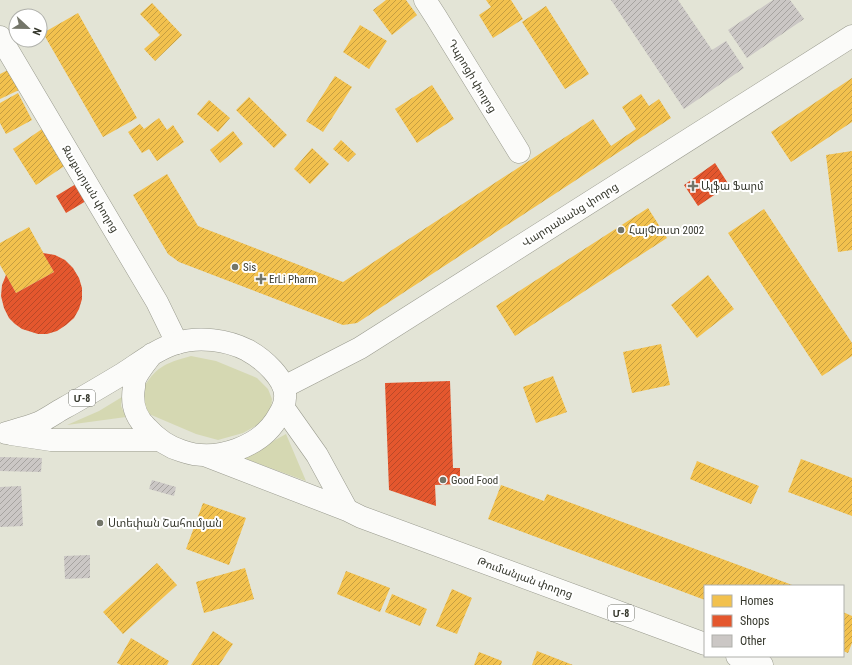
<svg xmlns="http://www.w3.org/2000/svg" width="852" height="665" viewBox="0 0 852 665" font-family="'Roboto Condensed','Noto Sans Armenian',sans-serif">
<defs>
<pattern id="homes-hatch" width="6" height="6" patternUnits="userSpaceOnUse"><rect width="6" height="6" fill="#f2c14e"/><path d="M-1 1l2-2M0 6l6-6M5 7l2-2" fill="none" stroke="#c59e41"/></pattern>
<pattern id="shops-hatch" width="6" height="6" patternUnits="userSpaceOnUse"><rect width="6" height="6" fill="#e4572e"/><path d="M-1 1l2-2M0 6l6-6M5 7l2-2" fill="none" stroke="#ba4928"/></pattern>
<pattern id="building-hatch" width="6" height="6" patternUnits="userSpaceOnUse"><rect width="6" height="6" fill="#cbc7c5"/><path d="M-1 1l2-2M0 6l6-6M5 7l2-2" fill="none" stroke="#a6a3a0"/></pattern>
</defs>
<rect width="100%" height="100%" fill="#e3e4d6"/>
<!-- green -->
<path fill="#d5d8b2" d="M191,356L216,361L257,378L268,389L272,399L271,410L263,422L243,433L218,440L196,434L149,414L144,405L141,391C157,366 163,364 191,356Z
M122,397L121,406L126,417L67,425L99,411Z
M286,434L306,481L243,458Z"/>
<!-- homes -->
<path fill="url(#homes-hatch)" d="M386,0H406L417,15L392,35L373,10Z
M486,0H511L523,19L493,38L479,15L491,7Z
M152,3L182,35L155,61L144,49L160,35L140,14Z
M546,6L589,74L565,89L522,22Z
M78,13L137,118L103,137L43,33Z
M360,25L387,41L369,69L343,52Z
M8,70L19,90L0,99V74Z
M335,76L352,87L323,132L306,121Z
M852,78V122L791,162L771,132Z
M432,85L454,119L417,143L395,109Z
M18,93L32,120L6,134L0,123V103Z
M641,94L649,106L659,99L671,118L357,323L343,325L179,262L168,254L133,195L167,174L198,226L343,282L593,119L611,146L636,129L622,107Z
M249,97L287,135L274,148L236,110Z
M209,100L230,118L218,132L197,114Z
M159,118L167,130L173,125L184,142L157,161L149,149L142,153L128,132L140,124L144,129Z
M42,129L66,165L36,185L13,149Z
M233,131L243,144L220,163L210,150Z
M341,140L356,154L348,162L333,149Z
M312,148L329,164L310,184L294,169Z
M852,151V250L838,252L826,155Z
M648,208L667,238L515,336L496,306Z
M764,209L852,343V356L822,376L728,233Z
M29,227L54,272L16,293L0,265V243Z
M708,275L734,309L697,338L671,305Z
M661,344L670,385L632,393L623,352Z
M553,376L567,412L536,423L523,387Z
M801,459L852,478V516L788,492Z
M697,461L759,486L751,504L690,479Z
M501,485L544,501L547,494L795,586H705V600L488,519Z
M203,503L246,518L229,565L186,549Z
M157,563L177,585L123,634L103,612Z
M245,568L254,599L204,613L196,582Z
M346,571L390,588L380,612L337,594Z
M452,589L472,598L457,634L436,626Z
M392,594L427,609L420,626L385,612Z
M843,612L852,616V643L848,653L843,651Z
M213,631L233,644L219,665H191Z
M131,638L169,661L167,665H121L117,663Z
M537,651L573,665H532Z
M479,652L502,661L501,665H474Z"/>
<!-- shops -->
<path fill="url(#shops-hatch)" d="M715,163L729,185L698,206L684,185Z
M76,184L86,201L66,213L56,196Z
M43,253L55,255L65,260L73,268L79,278L82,288V299L79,309L74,318L66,325L57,331L47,334H38L22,329L15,324L9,318L4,308L1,296L2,285L6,275L16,293L54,272Z
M450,381L453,468H460V484L435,485L436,506L389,490L385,383Z"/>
<!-- building -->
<path fill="url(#building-hatch)" d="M611,0H678L712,50L726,41L744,68L684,109Z
M773,0H790L804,19L747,58L728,30Z
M0,457L42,458L41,472L0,471Z
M152,480L176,487L174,496L149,489Z
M21,486L23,526L0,527V487Z
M90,555V578L65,579L64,556Z"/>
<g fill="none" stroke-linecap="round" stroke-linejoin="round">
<defs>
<path id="minor" d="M425,0L436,17L519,152
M0,37L157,302L177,343"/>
<path id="tertiary" d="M284,387L360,348L852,36"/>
<path id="trunk" d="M283,407L317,455L347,510
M6,433C16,430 28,427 38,423C47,419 55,413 64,408C84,397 104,385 124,373C141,362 157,349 177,343C199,336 227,340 247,350C262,358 287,379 285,398C285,404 282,410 279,415C262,447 216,463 182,451C168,447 157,439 147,428C135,417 131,404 134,387C134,385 134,381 135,379C139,370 147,361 152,354
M11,434L51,440H160
M207,456L347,510L361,517L705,644
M737,656L762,665"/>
</defs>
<!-- minor casing -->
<use href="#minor" stroke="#999a8e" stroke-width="23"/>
<!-- tertiary casing -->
<use href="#tertiary" stroke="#999a8e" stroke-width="23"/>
<!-- trunk casing -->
<use href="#trunk" stroke="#999a8e" stroke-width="23"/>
<!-- minor -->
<use href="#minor" stroke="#fbfbf9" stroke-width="22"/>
<!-- tertiary -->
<use href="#tertiary" stroke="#fbfbf9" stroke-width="22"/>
<!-- trunk -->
<use href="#trunk" stroke="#fbfbf9" stroke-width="22"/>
</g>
<!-- markers -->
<g fill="#737569" stroke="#fff" stroke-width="1.5">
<path d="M691 180h4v4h4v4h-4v4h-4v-4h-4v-4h4z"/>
<circle cx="621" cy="230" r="4"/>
<circle cx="235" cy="267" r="4"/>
<path d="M259 273h4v4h4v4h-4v4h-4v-4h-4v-4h4z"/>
<circle cx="443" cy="480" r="4"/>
<circle cx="100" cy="523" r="4"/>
</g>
<g text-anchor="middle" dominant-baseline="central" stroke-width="4" stroke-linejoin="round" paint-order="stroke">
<!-- shield labels -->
<g fill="#fff" stroke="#73746d" stroke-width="1">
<rect x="69" y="390" width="26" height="16" rx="3"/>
<rect x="608" y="605" width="26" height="16" rx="3"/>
</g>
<g font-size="10" font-weight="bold" fill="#37392e">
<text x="82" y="398">Մ-8</text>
<text x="621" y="613">Մ-8</text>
</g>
<!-- street labels -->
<g font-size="11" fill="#37392e" stroke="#fff">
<text transform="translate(472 76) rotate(59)">Դպրոցի փողոց</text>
<text transform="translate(90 189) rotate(59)">Զաքարյան փողոց</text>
<text transform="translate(570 215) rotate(-32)">Վարդանանց փողոց</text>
<text transform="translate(525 578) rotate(20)">Թումանյան փողոց</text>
</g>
<!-- poi labels -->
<g font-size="11" fill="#37392e" stroke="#fff" text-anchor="start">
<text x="701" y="186">Ալֆա Ֆարմ</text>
<text x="629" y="230">ՀայՓոստ 2002</text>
<text x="243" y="267">Sis</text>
<text x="269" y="279">ErLi Pharm</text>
<text x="451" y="480">Good Food</text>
<text x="108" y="523">Ստեփան Շահումյան</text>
</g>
</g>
<!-- legend -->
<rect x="704" y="585" width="140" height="72" fill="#ffffff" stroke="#afb0ab"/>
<rect x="712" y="595" width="20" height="12" fill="#f2c14e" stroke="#afb0ab"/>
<text x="740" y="605" font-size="12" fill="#37392e">Homes</text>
<rect x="712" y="615" width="20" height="12" fill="#e4572e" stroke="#afb0ab"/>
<text x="740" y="625" font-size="12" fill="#37392e">Shops</text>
<rect x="712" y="635" width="20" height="12" fill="#cbc7c5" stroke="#afb0ab"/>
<text x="740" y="645" font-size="12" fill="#37392e">Other</text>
<!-- north arrow -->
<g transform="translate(28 28) rotate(112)"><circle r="19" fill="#ffffff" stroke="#afb0ab"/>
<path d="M0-3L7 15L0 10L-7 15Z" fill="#737569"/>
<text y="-6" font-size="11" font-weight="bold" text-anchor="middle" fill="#37392e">N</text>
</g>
</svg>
